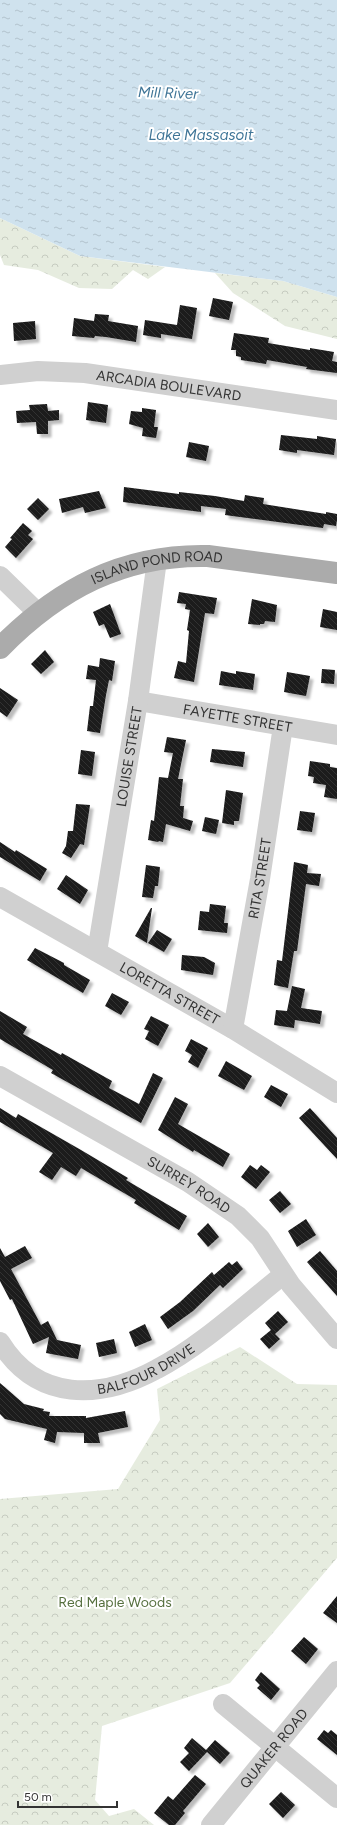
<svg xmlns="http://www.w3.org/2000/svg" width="337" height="1825" viewBox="0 0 337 1825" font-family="Figtree,sans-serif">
<defs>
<pattern id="forest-crowns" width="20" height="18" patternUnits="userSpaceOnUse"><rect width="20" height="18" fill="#e6ecdf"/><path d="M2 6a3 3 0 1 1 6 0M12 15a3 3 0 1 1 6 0" fill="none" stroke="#c6cbc0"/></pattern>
<pattern id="water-ripples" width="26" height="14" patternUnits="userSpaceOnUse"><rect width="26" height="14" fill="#cfe2ee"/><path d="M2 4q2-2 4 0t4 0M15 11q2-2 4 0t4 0" fill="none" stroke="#b2c2cd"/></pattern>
<pattern id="building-back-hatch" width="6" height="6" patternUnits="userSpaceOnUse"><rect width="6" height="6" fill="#1a1a1a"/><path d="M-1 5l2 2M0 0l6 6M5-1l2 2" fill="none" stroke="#333"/></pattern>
<filter id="shadow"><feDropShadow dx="3.5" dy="3.5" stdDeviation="1" flood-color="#0004"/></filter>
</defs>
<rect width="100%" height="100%" fill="#fff"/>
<!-- forest -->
<path fill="url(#forest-crowns)" d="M0,218L80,256L165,267L148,279L133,270L112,289L79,288L38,270L4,265L0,255Z
M215,273L283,281L337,297V339L285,326L233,293Z
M240,1347L297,1384L337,1385V1558L230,1683L102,1726L95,1800L109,1816L134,1809L154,1825H0V1499L118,1489L160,1420L157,1389Z"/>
<!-- water -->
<path fill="url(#water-ripples)" d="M0,0H337V297L283,281L80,256L0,218Z"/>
<!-- building -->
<path fill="url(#building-back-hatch)" filter="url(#shadow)" d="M213,298L233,302L229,320L209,316Z
M180,305L197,308L192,339L161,334V338L143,335L145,320L177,325Z
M95,314L109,315L108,321L138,326L136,342L106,337L95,336L94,338L72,336L74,318L94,321Z
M35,321L36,339L14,341L13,323Z
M234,333L269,338L268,343L310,350V348L334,352L332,361L337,362V373L306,369L307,367L267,360L266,364L241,360V357L236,356V350H231Z
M88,402L108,405L106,423L86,420Z
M47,404L48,411L59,410V420L48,421V434H37L36,422L17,423L16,411L30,410L29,405Z
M142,408L156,410L154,427H158L156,438L142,436L143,428L129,424L131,411L142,412Z
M281,435L317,439V436L336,439L334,455L297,450V453L279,450Z
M189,442L209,446L206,461L186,457Z
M124,487L179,494V492L215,496L244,501L245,495L264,498L263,504L326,514V512L337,514V520L336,526L324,524L323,528L225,515L226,509L201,506V512L123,502Z
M99,491L106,508L85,513L83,507L62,513L59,499Z
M38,498L49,509L38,520L27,509Z
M23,523L32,531L28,535L33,539L16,558L5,547L12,539L10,538Z
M179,592L217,598L214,614L205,613L194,682L174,678L178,661L186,663L189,631L187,630L190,610L185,609L186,604L177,603Z
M252,599L277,605L275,622L265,621L264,624H260V625L248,624Z
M110,604L121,634L110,638L104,624L99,626L93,612Z
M323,609L337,612V630L320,627Z
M45,650L54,662L41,674L31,664Z
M100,658L115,661L112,681L109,680L106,695L100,733L87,731L90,706H93L96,680L86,679L88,665L99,667Z
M322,669L335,670L334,684L321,683Z
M221,671L236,674V671L255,674L253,690L219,685Z
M287,672L310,676L306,696L284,692Z
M0,688L18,700L7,717L0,712Z
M167,737L186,740L178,779H183L180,806H184L183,818L193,821L190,831L166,824L163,842L159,841L158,842L148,840L151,820L154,821L159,777L168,778L173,753L164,752Z
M212,749L245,752L243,767L210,762Z
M81,750L95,752L92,776L78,774Z
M310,761L330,764V767L337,768V799L324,797L326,785L313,783L314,777L308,776Z
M226,790L243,793L239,821H234V825L222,823Z
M76,804L90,805L84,845L80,844L71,858L62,853L66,846L68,831H73Z
M300,811L315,813L312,832L297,830Z
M205,817L219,820L216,834L202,831Z
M0,842L15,852L16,850L47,869L40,881L0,857Z
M294,862L308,865L307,873L321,874L319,886L306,884L297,951H294L288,988L274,985L277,960L282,961Z
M146,865L160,867L158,886H155L153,898L142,897Z
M66,875L88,890L80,904L57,889Z
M210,904L226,906L224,923H228L227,933L198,930L200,911L209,912Z
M151,908H152L147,943L135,936Z
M157,930L172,939L164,952L148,943Z
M35,948L64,963V965L90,980L83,993L27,960Z
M182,955L204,957L215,963L213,975L181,970Z
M292,986L305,989L301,1008L322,1011L320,1024L295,1020L294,1028L274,1025L276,1010L287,1011Z
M112,993L129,1002L121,1015L105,1006Z
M0,1011L27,1027L23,1034L61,1055L62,1053L112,1081L109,1088L139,1104L153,1073L163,1078L141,1123L51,1073L53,1070L0,1039Z
M151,1016L169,1025L158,1046L145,1039L149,1031L144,1029Z
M191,1039L208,1048L198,1068L188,1062L192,1055L185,1051Z
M226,1061L252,1076L244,1090L218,1076Z
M271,1085L288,1094L281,1107L264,1097Z
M175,1097L188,1104L178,1124L230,1154L223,1167L194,1150L193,1152L158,1130Z
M0,1108L16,1118L18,1114L81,1150L128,1178L126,1180L187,1216L179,1230L134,1203L136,1200L81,1168L76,1176L61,1167L52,1180L39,1172L53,1153L0,1122Z
M310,1108L337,1138V1159L299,1118Z
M250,1165L257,1170L261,1165L270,1172L256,1189L241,1177Z
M280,1191L291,1204L280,1213L269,1200Z
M306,1219L316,1235L297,1247L288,1231Z
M208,1223L219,1237L208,1247L197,1234Z
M25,1246L32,1258L11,1269L41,1325L48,1321L57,1340L81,1345L78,1359L46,1353L49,1337L33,1344L12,1299L10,1300L0,1281V1248L5,1257Z
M320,1251L337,1271V1296L307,1262Z
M237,1261L243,1269L223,1288L220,1285L193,1311L168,1329L160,1317L180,1302L212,1272L214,1275L229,1262L232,1265Z
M278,1311L288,1322L275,1334L280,1339L269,1349L260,1339L271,1330L265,1323Z
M145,1324L152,1340L135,1347L129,1332Z
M114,1339L117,1353L99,1357L96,1343Z
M0,1383L24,1404L44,1409L43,1411L50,1412L49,1416H86V1418L125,1411L128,1427L98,1433L100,1443H84V1433L57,1432L55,1443L44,1440L47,1429L5,1419L0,1414Z
M337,1596V1623L323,1613Z
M304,1637L318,1649L306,1664L291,1651Z
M261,1672L280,1689L271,1700L257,1688L260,1685L255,1680Z
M324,1730L328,1733L331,1730L337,1735V1755L317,1739Z
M192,1738L206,1750L215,1740L230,1753L220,1764L207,1752L189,1771L180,1762L189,1753L184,1748Z
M195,1775L206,1784L183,1811L185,1813L175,1825H169L154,1813L168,1796L173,1800Z
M281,1792L295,1805L283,1818L269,1804Z"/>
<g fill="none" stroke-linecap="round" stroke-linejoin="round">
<!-- minor -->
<g stroke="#d0d0d0" stroke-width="20">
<path id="s1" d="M0,375L38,371L85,373L337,410"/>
<path d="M0,576L38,613"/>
<path id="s2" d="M138,701L337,735"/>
<path id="s3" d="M0,897L233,1029L337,1093"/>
<path id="s4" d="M97,952L138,701L157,560"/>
<path id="s5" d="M233,1029L260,879L283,726"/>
<path id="s6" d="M0,1076L188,1182L238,1216L260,1238L291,1285L337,1339"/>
<path id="s7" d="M0,1342C37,1402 100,1400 157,1369C200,1347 245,1305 283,1275"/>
<path d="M223,1704L337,1798"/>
<path id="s8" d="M211,1825L337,1671"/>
</g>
<!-- major -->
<path stroke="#ababab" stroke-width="22" id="s9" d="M0,648C58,589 123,554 208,556L337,573"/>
</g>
<g text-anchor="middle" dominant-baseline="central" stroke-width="4" stroke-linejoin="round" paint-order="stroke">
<!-- street labels -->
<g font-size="14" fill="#333" stroke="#fff">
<text stroke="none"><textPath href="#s1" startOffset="170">ARCADIA BOULEVARD</textPath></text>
<text stroke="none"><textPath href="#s9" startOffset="182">ISLAND POND ROAD</textPath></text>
<text stroke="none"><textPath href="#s2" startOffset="101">FAYETTE STREET</textPath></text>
<text stroke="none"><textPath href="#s4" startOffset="198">LOUISE STREET</textPath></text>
<text stroke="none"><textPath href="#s5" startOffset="153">RITA STREET</textPath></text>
<text stroke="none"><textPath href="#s3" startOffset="195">LORETTA STREET</textPath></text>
<text stroke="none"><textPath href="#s6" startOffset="218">SURREY ROAD</textPath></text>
<text stroke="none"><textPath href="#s7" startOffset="168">BALFOUR DRIVE</textPath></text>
<text stroke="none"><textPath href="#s8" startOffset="99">QUAKER ROAD</textPath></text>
</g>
<!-- park labels -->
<g font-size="14" fill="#56703f" stroke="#fff">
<text x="115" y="1602">Red Maple Woods</text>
</g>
<!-- water labels -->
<g font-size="15" font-style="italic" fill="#3f7597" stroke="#fff">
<text transform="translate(168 93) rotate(2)">Mill River</text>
<text x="201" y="135">Lake Massasoit</text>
</g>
</g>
<!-- scale -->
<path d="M18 1801v6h99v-6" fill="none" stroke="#333333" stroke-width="2"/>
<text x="24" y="1801" font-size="12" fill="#333333" stroke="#ffffff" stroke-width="3" paint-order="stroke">50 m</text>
</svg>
